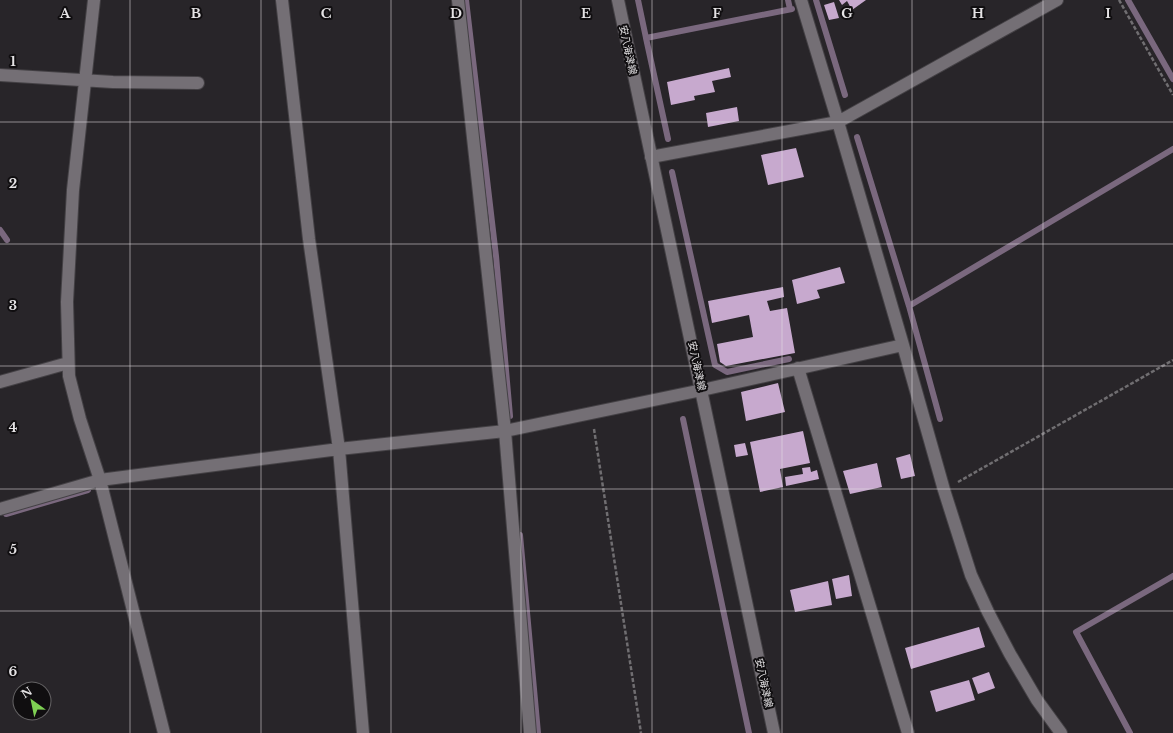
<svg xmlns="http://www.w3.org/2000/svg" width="1173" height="733" viewBox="0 0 1173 733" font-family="'Libre Baskerville','Noto Sans JP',serif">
<rect width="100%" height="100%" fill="#282529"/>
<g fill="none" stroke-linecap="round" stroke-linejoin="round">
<!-- stream -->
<path stroke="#7a687e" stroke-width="6" d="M466,0L496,256L510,416
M638,0L646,38L792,9
M788,0L790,9
M816,0L845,95
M1128,0L1173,79
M646,38L668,139
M857,137L909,306
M672,172L715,365L727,372L789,359
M0,230L7,240
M683,419L749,733
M940,419L909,306L1173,149
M6,514L88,490
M520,535L538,733
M1130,733L1076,632L1173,576"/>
</g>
<!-- building -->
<path fill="#c7a9ce" d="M839,0H866L852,10L847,1L842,5Z
M834,2L839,18L829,20L824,5Z
M729,68L731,77L712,81L715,92L694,96L695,100L671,105L667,82Z
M737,107L739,121L708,127L706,113Z
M796,148L804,177L768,185L761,155Z
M840,267L845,283L817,290L820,298L797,304L792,280Z
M783,287L784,297L767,301L770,311L787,308L795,353L726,366L720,362L717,344L753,337L749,315L712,323L708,301Z
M778,383L785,412L746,421L741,392Z
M803,431L810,463L780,469L783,487L760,492L750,442Z
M745,443L748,455L736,457L734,445Z
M910,454L915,476L901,479L896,458Z
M877,463L882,487L850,494L843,471Z
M810,467L811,472L817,470L819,479L786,486L785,477L803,474L802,468Z
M849,575L852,596L836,599L832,579Z
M828,581L832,605L795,612L790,590Z
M979,627L985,647L911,669L905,648Z
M989,672L995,688L978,694L972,678Z
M969,680L975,700L936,712L930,691Z"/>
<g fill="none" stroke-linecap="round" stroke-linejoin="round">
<defs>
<path id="street" d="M94,0L73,190L67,302L69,376L80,419L100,480L164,733
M282,0L309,239L339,449L363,733
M458,0L505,431L530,733
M801,0L838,122L903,345L944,490L971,575L988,612L1010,654L1037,700L1061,733
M0,75L113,82L198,83
M651,157L838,122L1057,0
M798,368L908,733
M0,382L68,363
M0,509L100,480L339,449L505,431L702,390L903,345"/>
<path id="secondary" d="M618,0L774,733"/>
</defs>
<!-- street casing -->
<use href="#street" stroke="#444145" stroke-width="14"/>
<!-- secondary casing -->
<use href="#secondary" stroke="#444145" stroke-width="14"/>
<!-- path -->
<path stroke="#706e71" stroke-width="2.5" stroke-dasharray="4 2" stroke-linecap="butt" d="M1119,0L1173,95
M594,429L641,733
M958,482L1173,360"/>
<!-- street -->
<use href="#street" stroke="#746f75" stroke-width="12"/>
<!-- secondary -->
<use href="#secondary" stroke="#746f75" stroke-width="12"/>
</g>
<!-- grid -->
<path fill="none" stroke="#e5e3e5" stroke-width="1" stroke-opacity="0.55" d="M130,0V733M261,0V733M391,0V733M521,0V733M652,0V733M782,0V733M912,0V733M1043,0V733M0,122H1173M0,244H1173M0,366H1173M0,489H1173M0,611H1173"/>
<g text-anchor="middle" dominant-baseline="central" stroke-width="4" stroke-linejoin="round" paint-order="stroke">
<!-- street labels -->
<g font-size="10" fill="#e5e3e5" stroke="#100e10">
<text transform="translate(628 50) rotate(78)">安八海津線</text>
<text transform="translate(697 366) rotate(78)">安八海津線</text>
<text transform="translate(764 683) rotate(78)">安八海津線</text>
</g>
</g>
<g font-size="13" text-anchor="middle" font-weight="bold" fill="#e5e3e5" stroke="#100e10" stroke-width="4" stroke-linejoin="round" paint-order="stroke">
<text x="65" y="18">A</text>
<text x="196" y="18">B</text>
<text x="326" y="18">C</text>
<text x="456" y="18">D</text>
<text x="586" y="18">E</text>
<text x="717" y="18">F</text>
<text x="847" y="18">G</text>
<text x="978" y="18">H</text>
<text x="1108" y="18">I</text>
<text x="13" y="66">1</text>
<text x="13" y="188">2</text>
<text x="13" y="310">3</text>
<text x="13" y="432">4</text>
<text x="13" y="554">5</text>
<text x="13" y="676">6</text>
</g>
<!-- north arrow -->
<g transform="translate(32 701) rotate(327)"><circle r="19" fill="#100e10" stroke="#656365"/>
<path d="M0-3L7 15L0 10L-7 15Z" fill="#7ed053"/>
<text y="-6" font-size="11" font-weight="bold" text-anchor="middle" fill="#e5e3e5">N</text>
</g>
</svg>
